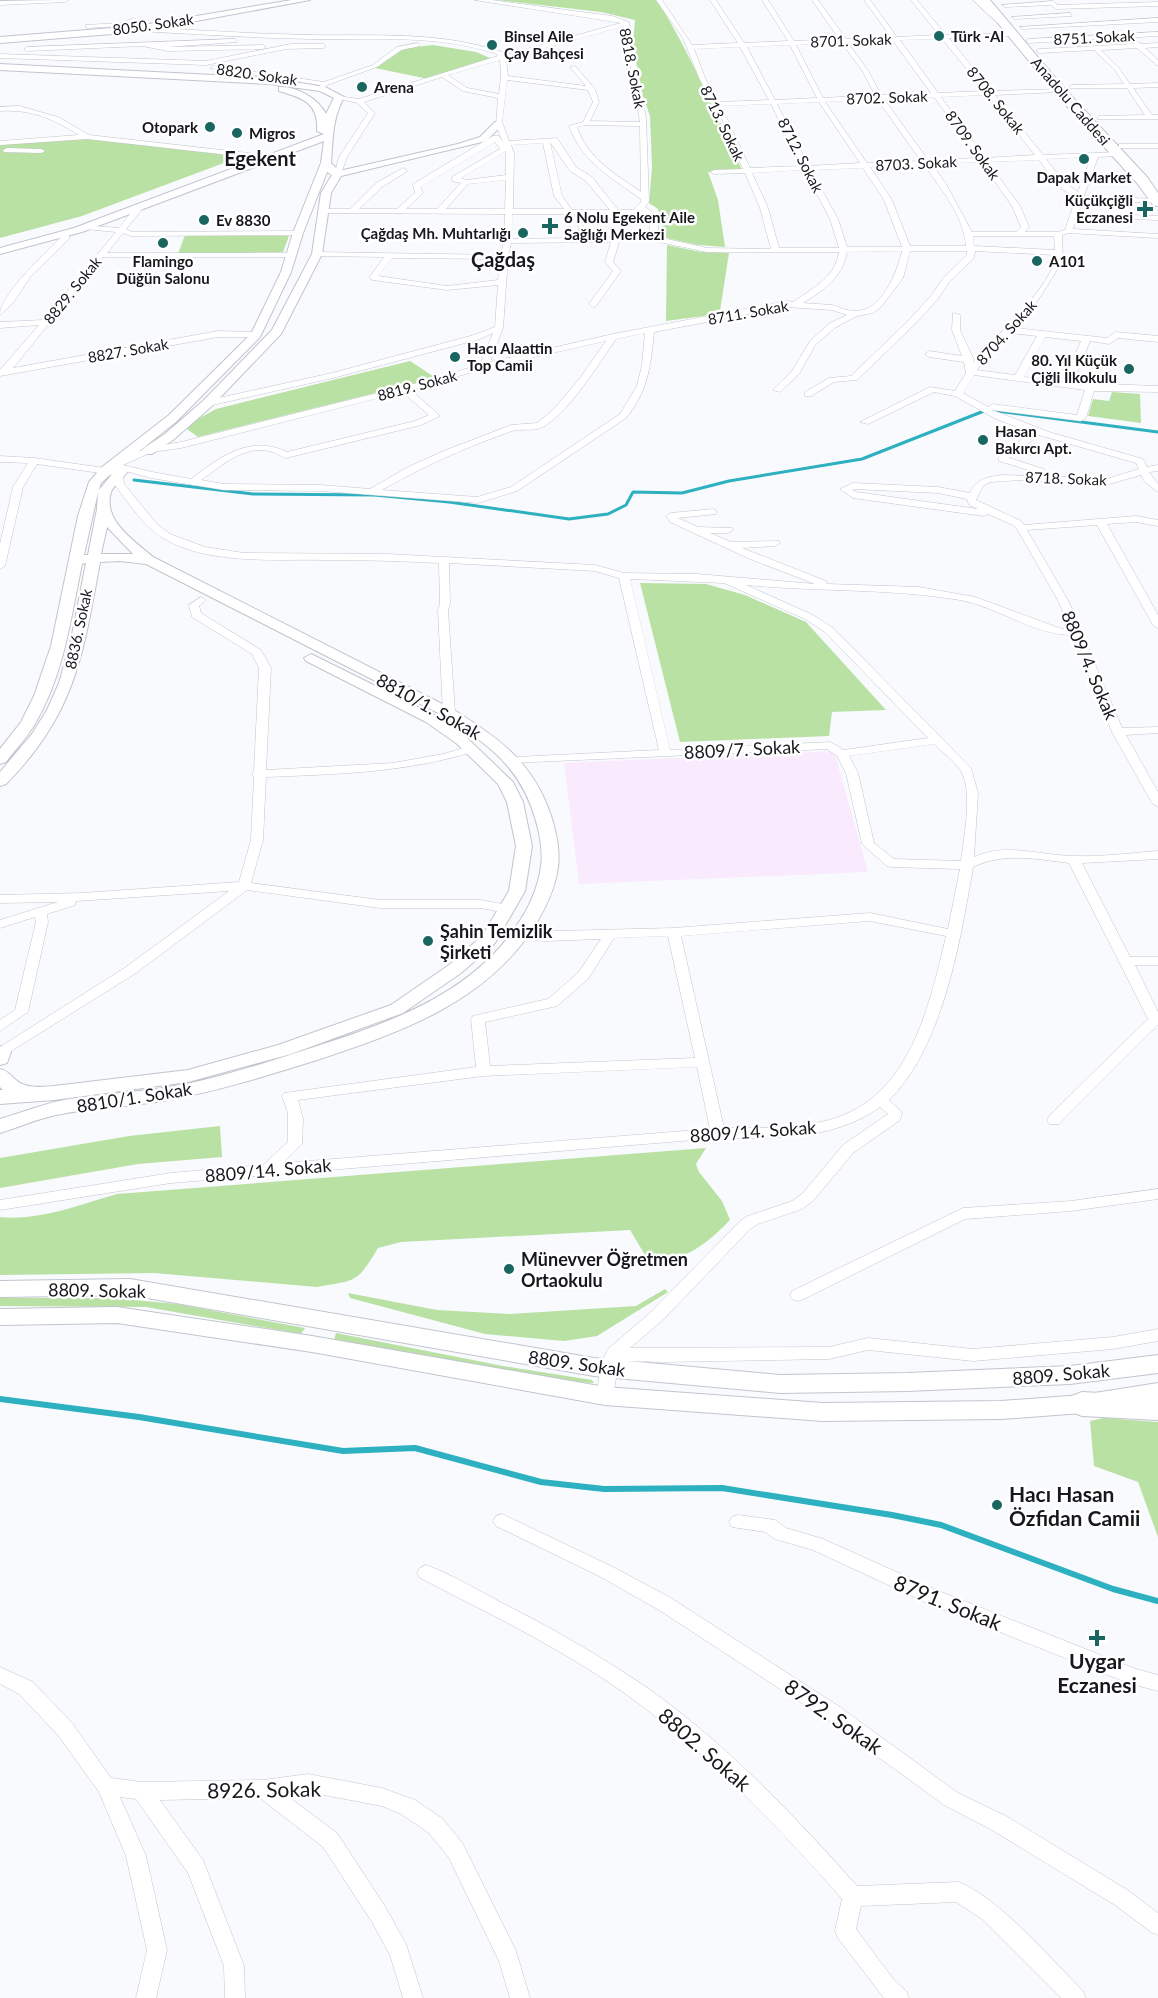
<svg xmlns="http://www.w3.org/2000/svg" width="1158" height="1998" viewBox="0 0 1158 1998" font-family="Lato,sans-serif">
<rect width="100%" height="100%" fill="#f8fafe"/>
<!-- industrial -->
<path fill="#faeafd" d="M834,751L868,872L579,884L564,763Z"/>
<!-- green -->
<path fill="#bae1a4" d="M496,0H657C691,54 715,113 742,170L708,172L718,200L725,247L698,245L666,238L658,209L649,203L652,167L650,116L643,96L633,43L635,20L601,12Z
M433,45L476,52L490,58L428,79L375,68L405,48Z
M91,137L248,154L82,216L0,238V143Z
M185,235L289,236L283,252L178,254Z
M667,245L701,252L729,253L720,311L704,316L666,321Z
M410,361L436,378L198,437L187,429L196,420L216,409Z
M1112,392L1140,394L1141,423L1088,416L1093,399L1109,401Z
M640,583L706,584L745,595L806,622L886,710L832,712L829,736L680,742Z
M220,1126L222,1157L138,1164L0,1188V1158L129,1136Z
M706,1148L696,1164L699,1172L722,1201L730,1220C705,1246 687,1258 651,1265L630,1230L401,1242L378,1248C357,1283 357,1280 317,1287L154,1273L0,1275V1217C39,1221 79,1205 117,1194Z
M665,1289L668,1292L597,1336L564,1341L485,1334L350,1298L348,1293L437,1310L510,1314L636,1306Z
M0,1298H113L177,1304L305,1328L301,1334L146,1307L0,1306Z
M336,1333L503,1366L592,1380L594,1383L559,1381L334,1340Z
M1104,1418L1158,1422V1537L1138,1482L1094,1466L1090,1421Z"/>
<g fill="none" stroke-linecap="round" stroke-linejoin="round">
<!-- stream-far1 -->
<path stroke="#2db0bf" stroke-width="3" d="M989,410L1158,432
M134,480L253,494L374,495L449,502L569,519L608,514L626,505L633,492L682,493L729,481L862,459L984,411"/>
<!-- stream -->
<path stroke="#2db0bf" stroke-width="6" d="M0,1399L139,1417L343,1451L415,1448L541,1482L604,1489L722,1488L892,1515L941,1525L1113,1589L1158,1601"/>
<defs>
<path id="street" d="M68,0L65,2L0,5V1Z
M475,0H492L612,16L629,22L646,119L649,202L645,207L658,216V237L707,248L771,249L760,208L745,173L714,174L710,172L714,170L743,169L721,117L700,80L683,38L656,0H662L692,45L738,43L710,0H716L744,43L788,41L762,0H768L794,41L839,39L812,0H818L846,39L891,37L864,0H870L897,37L939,35L911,0H917L946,35L1015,33L1013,36L949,38L992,91L1061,89L1059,92L995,95L1043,155L1120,152V156H1117L1098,157L1084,196L1158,199L1157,203L1083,200L1078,213L1158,216V220L1077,217L1073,229L1158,234V238L1068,233L1062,235L1063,261L1027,317L1015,328L1107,338L1116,332L1158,336V342L1118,338L1109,344L1090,341L1073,383L1158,386V392L1094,391L1086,418L1081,421L992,410L1049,432L1143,459L1147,467L1158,465V471L1149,472L1158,484V492L1145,482L1141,475L1109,484L1020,480L990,482L983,486L976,500L1021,521L1024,525L1136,516L1158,520V526L1136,522L1107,524L1158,615V628L1153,625L1097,525L1027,530L1069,602L1122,728L1158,727V733L1126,735L1158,792V807L1152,803L1112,732L1072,635C1035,635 997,607 960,600C889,588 817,592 746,585L813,615L833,628L971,768L978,793L974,857C1007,842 1041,856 1075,856C1102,857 1130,853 1158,851V859L1082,863L1130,957H1158V965H1135L1158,1012V1025L1059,1124H1049L1047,1120L1049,1116L1148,1019L1069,863C1036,859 1004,852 973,867C961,938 943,1048 889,1100L902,1112L900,1120L853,1153L813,1201L802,1209L758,1224L750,1229L664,1319L630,1348L829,1347L868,1338L973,1349L1113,1337L1158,1329V1341L1113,1349L973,1361L868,1350L829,1359L665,1362L619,1361L613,1396L611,1401L605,1403L599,1401L597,1396L600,1369L607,1350L652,1311L740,1221L748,1216L792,1201L803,1193L843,1145L888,1114L880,1107C833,1141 773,1138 718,1138L171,1183L0,1210V1200L171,1173L263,1165L288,1142V1113L282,1096L284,1093L476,1067L471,1019L473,1016L548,999L578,973L601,939L545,941L516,938L514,935L516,932L674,928L870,913L948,929L960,869L891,867L887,866L862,844L846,773L837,756L827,749L511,763L509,761L515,757L659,750L619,578L595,571L449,563L450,604L448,610L455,713L449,716L443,713L438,610L440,604L439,563C401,561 363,560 324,560C274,559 207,565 163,538C143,526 128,502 114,484V475L37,464L23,487L5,566L0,569V544L13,487L28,463L0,462V456L34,458L112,469L109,465L111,463L147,448L181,442L442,377L480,364L493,333L480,339L333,378L208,406L203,403L205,401L332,373L474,335L495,327L498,285L447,290L373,280L369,278L384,257L317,256L313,254L317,252L501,255L504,241L505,214L323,213L319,211L323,209H350L376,183L403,168L407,170L406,172L382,187L359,209H397L415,193L413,184L493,136H499L503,142L496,126L498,98L463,91L442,77L364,102L375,113L347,157L341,174L334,176L339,157L368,113L357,103L337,98V96L359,99L498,56L497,54C436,34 375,40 311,39C253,38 195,34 137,31L123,26L87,28L85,25L121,23L134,18L137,20L133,23V25L138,27C196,30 254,34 312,35C377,36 439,31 502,52L505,55L621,23ZM624,26L640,122L590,121L599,102L595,89L575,66L570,67L586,86L508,76L506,59ZM942,39L985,91L938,93L900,40ZM893,41L931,93L881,95L869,72L848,43ZM842,43L863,72L875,95L823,98L796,45ZM790,45L817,98L775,100L747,47ZM740,47L769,100L719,102L706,80L694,49ZM500,60L501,76L499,94L467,88L448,75ZM507,80L588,90L593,102L583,122L569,126C582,162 612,178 641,199V202L633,210H618L592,177L576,167L557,138L509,141L502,122ZM988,95L1035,155L985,158L941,97ZM934,97L978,158L928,160L884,99ZM877,99L921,161L867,163L825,102ZM819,102L860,163L809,166L777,104ZM771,104L801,166L750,168L721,106ZM586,125L640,126L641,192C615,174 588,159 577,127ZM495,142L500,149L452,177V181L461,183L437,209H406L423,193L420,187ZM550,142L570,171L586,181L610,210H572L562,196ZM543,143L554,196L564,209H513L514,153L511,145ZM506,151V175L466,180L461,178ZM1091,157L1078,192L1064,182L1046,159ZM1039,160L1058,186L1076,198L1065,230L1058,232H1025L1029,227L1020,206L988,162ZM981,162L1012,206L1021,227L1016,232H972L946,184L932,164ZM924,165C941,188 964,217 966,246H910L892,200L870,167ZM863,168L884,200L902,247H847L838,219L811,170ZM804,170L830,219L839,248H779L768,208L752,173ZM506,180L505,209H446L468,184ZM641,211L650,217V237L581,238L574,214H635ZM512,214H567L573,238L512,239ZM973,236H1054L1055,250L974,246ZM654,241L707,252H839C835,278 813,288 793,302L787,301L613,334L490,362L503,328L508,257L511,243L611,242L605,262L613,271L589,304L593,307L596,306L621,271L613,262L619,242ZM902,251C897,272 882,312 855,311C847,311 839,307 832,305C822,304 812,304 803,303C823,291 843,277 847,252ZM910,251H967V255L944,277L931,296L908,321L851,376L829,378L805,392V396H811L834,382L857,380L914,325L937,300L950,281L974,258L975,251L1055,255C1056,282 997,336 978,355L973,363L974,360L960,330V315L953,313L952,330L962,356L929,351L925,354L929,357L964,362L966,373L955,391L930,387L860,422L868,424L934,392L955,396L996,419L1031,432L999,457V461L1038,473H1044V469L1009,458L1039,435L1136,463L1139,469L1109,478L1002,475C986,477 977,479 970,493L938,487L853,483L840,489L853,498L984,516L988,514L1013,525L1017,529L1059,602L1070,629H1062L975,597L919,587L827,584L826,581L742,548L775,546L780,543L779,541L731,542L710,533H728L733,530L732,528L698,527L678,518L716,514V510L713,509L671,513L666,516L670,522L750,559L815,584L697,574L624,573L595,565L387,554L244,553L205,547L170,534L157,524L124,484L122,470L151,478L224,490L321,491L478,503L517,491L626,418C648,392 651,364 654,332L787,307L832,310L847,315L830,323L810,341L792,371L773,390L780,392L799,374L816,344L836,327L857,316L873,313L881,307L903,278ZM392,258L500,259L498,280L447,286L378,276ZM645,333L642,365L637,386L620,414L511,487L477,497L382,490C423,466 467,447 512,431C521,428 534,432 543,427C570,411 598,365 616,339ZM1011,333L1037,336L1015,375L977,370L984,359ZM1045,337L1081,341L1064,382L1024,377ZM606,341L580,378L554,409L537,423L511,425L446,450L408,467L370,489L321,485L224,484L201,480C220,467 243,445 269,451C275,452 280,456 286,458L421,425L440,416L411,390L486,368ZM974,375L1085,390L1077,415L992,404L988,407L963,393ZM402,392L429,415L415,421L287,452C250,434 220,457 191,479L152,472L123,465L152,452L181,448ZM854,489L938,493L967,499L969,505L978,509L856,492L852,490ZM630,579L724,583L805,619L825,632L928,738L844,750L830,742L670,750ZM934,744C942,752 955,761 961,771C973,791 964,838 961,861L894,859L874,843L858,773L849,756ZM870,921L946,936C929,1007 910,1098 829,1120C795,1129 759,1128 724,1128L681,936ZM668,936L695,1058L490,1066L485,1022L557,1006L588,979L614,938ZM697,1067L710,1129L283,1163L302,1144L303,1119L298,1100L483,1076Z
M973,0H980L1007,26V28H1003Z
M1053,1L1058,5L1158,2V6L1056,9L1051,5L1005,7L1002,5Z
M1070,13L1072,16L1015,19L1012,17Z
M1158,18V22L1023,29L1020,27Z
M1158,32V36L1029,43L1026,41L1029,39Z
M235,39L237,42L166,47L263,45L266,47L263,49L168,51L142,46L27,51L24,49L27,47Z
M1136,41L1141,44L1158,43V47L1145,48L1158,60V66L1137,48L1101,50L1119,68L1130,84L1158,83V87L1133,88L1152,115H1158V119H1097L1099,116L1145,115L1127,88H1069L1071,85L1124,84L1115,70L1094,50L1039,53L1036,51L1039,49L1134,44Z
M418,43L420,46L401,50L377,67L327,85L322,91L319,89L320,85L210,68L213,66L324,82L373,65L397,47Z
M291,44H323L326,46L323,48L286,49L206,65L0,58V54L206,61Z
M19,106L58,117L89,135L257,154L261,156L257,158L87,139L0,145V141L79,135C53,119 32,109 0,111V107Z
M1119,144H1158V148H1119Z
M7,148L41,149L45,151L41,153L4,152L3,150Z
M137,205L144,207L126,229L132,232L298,231L302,233L298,235L131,236L123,233L107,253H291L295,255L291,257H103L13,368L218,331L256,332L260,335L259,337H218L0,376V370L39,325L0,328V322L43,320L116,232L85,229H82V225L119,228Z
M63,232H69V239L31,276L13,303L0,315C0,294 47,252 62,236Z
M201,597L206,600L199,606L201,613L261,650L271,668L266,770L393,763L443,754L471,746L477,749L475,751C406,773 337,774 266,777L263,840L251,883L380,900H481L512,906L513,909L507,913L481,908H380L247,890L136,973L0,1058V1047L126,967L229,891L76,901L75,905L47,914L48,922L28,1012L0,1031V1020L15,1010L36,922L35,917L0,928V920L58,902L0,903V895L83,893L239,882L251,840L254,777L252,774L254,771L259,668L252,654L192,617L189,605Z
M1158,1189V1199L1071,1211L965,1219L804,1299L798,1301L792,1299L790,1295L792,1291L963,1208L1071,1201Z
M502,1514L611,1566L671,1598L840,1707L958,1793L1006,1816L1129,1891L1158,1913V1935L1151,1932L1115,1905L992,1830L944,1805L826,1719L659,1610L599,1576L496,1526L493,1521L496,1516Z
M738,1515L775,1520L786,1528L823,1539L939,1591L1136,1669L1158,1675V1691L1128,1683L927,1603L813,1550L775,1539L765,1532L732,1527L729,1522L732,1517Z
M426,1565C456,1576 484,1594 512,1608C559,1632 605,1659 649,1689C727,1745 794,1815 857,1886L959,1882C1000,1899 1050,1958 1083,1991L1086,1998H1061L982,1919L956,1902L861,1906L856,1929L894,1980L906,1991L909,1998H884L838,1938L835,1931L842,1899C780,1828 714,1760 638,1703C571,1653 494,1616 420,1578L417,1573L420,1568Z
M0,1667L33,1682L72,1723L111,1778L142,1782L263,1780L308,1774L382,1788L415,1800L443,1819L463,1844L516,1951L530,1998H510L499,1961L449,1858L429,1833L401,1814L382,1806L308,1792L286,1795L337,1833L386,1908L406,1944L423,1998H403L390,1955L372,1922L323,1847L260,1798L160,1800L203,1860L244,1966L245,1998H225L224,1966L188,1873L136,1799L120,1797L146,1856L167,1950L156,1998H136L147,1950L126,1856L99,1792L58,1735L19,1694L0,1684Z"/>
<path id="secondary" d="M292,0H310L137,32L0,43V37L137,26Z
M0,64L270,78L325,87L344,97C332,120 333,138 331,163L339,171L458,144L480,137L495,122H501V126L486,141L341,176L331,193L322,254L281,334L212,406L173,440L152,454H144L142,451L144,448L165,434L204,400L272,330L312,254L321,193L332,175L327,172L303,233L291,272L260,337L177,421L112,473L101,483L99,490L118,467H128L129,470C124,477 114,485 111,492C102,521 136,542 153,557L454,710C502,740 536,765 553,822C557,836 560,852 558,867C555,891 543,913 530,933C479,1006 397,1033 317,1060C269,1075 222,1090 173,1099C134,1107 95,1107 56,1115C37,1119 19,1127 0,1133V1119C23,1112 46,1103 69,1099C108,1093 148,1092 186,1084C228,1075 268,1062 308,1049C385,1024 467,997 515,928C528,910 538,889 541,866C543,852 540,835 536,821C521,767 489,745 444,716L146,564L120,561L100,562C83,656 75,714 6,784L0,786V772L32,734L47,710L59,683L71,640L86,563L82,564C71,617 64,674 36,722C28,736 16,749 6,762L0,764V749L21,722L34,696L51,646L78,516L89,482L102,467L169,415L251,334L281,272L293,233L321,163L324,141L82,232L0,254V248L74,228L324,134L317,131C319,103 303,98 279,91V87C296,86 318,98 326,114L334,98L320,91L270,84L0,70ZM98,492L97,509L88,555H84ZM107,527L133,554H101Z
M311,654L436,716L466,737L513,782L523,802L532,846L525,891L495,943L461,973L403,1013L291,1054L188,1082L54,1100L0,1104V1090H3L0,1087V1069C8,1071 10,1075 16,1080C26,1089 42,1087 54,1086L188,1070L278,1045L391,1005L449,965L482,936L509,891L516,846L507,802L498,784L456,743L426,722L306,661L304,658Z
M0,1046L9,1048L11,1052L7,1063L0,1065Z
M130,1279L594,1358L780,1375L907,1373L1070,1366L1158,1355V1373L1070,1384L907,1391L780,1393L594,1376L130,1295L0,1297V1281Z
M117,1307L312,1336L605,1387L823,1403L1001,1401L1082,1395L1158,1383V1401L1082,1413L1001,1419L823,1421L605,1405L312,1352L117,1323L0,1325V1309Z"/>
<path id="highway" d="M979,0H990L1063,87L1147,177L1158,193V206L1153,205L1137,183L1055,93Z
M1082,1392L1158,1396V1420L1082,1416L1072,1412L1067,1404L1072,1396Z"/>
</defs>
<!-- street casing -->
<use href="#street" stroke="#c0c5ce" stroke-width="1"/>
<!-- secondary casing -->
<use href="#secondary" stroke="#c0c5ce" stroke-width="2"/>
<!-- highway casing -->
<use href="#highway" stroke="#c0c5ce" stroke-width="2"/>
<!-- street -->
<use href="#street" fill="#fff" fill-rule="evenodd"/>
<!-- secondary -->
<use href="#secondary" fill="#fff" fill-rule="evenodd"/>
<!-- highway -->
<use href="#highway" fill="#fff" fill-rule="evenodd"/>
</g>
<!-- markers -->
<g fill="#196560" stroke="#fff" stroke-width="2">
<circle cx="939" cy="36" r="6"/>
<circle cx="492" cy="45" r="6"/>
<circle cx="362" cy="87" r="6"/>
<circle cx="210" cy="127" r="6"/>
<circle cx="237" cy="133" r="6"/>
<circle cx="1084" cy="159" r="6"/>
<path d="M1142 200h6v6h6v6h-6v6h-6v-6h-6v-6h6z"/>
<circle cx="204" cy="220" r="6"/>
<path d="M547 217h6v6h6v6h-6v6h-6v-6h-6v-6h6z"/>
<circle cx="523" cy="233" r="6"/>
<circle cx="163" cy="243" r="6"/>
<circle cx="1037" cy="261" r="6"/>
<circle cx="455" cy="357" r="6"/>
<circle cx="1129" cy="369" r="6"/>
<circle cx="983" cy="440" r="6"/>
<circle cx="428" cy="941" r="6"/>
<circle cx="509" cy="1269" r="6"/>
<circle cx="997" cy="1505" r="6"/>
<path d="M1094 1629h6v6h6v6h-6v6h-6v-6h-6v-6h6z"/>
</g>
<g text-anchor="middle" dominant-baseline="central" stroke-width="5" stroke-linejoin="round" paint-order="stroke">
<!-- far-street labels -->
<g font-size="15" fill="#16181c" stroke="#fff">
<text transform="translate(153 24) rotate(-8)">8050. Sokak</text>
<text transform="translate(1094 37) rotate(-3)">8751. Sokak</text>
<text transform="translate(851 40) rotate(-2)">8701. Sokak</text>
<text transform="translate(633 68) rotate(79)">8818. Sokak</text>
<text transform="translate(257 74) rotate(8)">8820. Sokak</text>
<text transform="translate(887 97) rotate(-2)">8702. Sokak</text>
<text transform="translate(996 100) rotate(51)">8708. Sokak</text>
<text transform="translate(1071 101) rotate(49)">Anadolu Caddesi</text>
<text transform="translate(723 123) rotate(64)">8713. Sokak</text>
<text transform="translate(973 145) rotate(54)">8709. Sokak</text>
<text transform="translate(801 155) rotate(63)">8712. Sokak</text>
<text transform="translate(916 163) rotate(-3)">8703. Sokak</text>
<text transform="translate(72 290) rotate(-51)">8829. Sokak</text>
<text transform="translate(748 312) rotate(-10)">8711. Sokak</text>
<text transform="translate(1006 332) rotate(-48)">8704. Sokak</text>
<text transform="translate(128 350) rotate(-10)">8827. Sokak</text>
<text transform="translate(417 385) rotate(-15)">8819. Sokak</text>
<text transform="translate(1066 478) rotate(2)">8718. Sokak</text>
<text transform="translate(78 629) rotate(-78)">8836. Sokak</text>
</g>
<!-- far-poi labels -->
<g font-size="15" font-weight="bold" fill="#16181c" stroke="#fff" text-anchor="start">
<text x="504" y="36">Binsel Aile<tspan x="504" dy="17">Çay Bahçesi</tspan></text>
<text x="951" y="36">Türk -Al</text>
<text x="374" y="87">Arena</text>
<text x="198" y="127" text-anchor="end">Otopark</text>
<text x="249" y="133">Migros</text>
<text x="1084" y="177" text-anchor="middle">Dapak Market</text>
<text x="1133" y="200" text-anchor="end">Küçükçiğli<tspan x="1133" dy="17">Eczanesi</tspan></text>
<text x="564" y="217">6 Nolu Egekent Aile<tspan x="564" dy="17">Sağlığı Merkezi</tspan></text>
<text x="216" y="220">Ev 8830</text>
<text x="511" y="233" text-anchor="end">Çağdaş Mh. Muhtarlığı</text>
<text x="163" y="261" text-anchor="middle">Flamingo<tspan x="163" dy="17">Düğün Salonu</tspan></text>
<text x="1049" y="261">A101</text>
<text x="467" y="348">Hacı Alaattin<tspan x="467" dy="17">Top Camii</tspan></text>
<text x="1117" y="360" text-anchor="end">80. Yıl Küçük<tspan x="1117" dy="17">Çiğli İlkokulu</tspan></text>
<text x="995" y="431">Hasan<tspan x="995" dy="17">Bakırcı Apt.</tspan></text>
</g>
<!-- street labels -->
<g font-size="18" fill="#16181c" stroke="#fff">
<text transform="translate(1090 665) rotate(67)">8809/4. Sokak</text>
<text transform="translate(429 706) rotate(29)">8810/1. Sokak</text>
<text transform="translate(742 749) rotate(-3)">8809/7. Sokak</text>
<text transform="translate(134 1097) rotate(-9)">8810/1. Sokak</text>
<text transform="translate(753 1131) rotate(-4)">8809/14. Sokak</text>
<text transform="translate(268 1170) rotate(-5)">8809/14. Sokak</text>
<text transform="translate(97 1290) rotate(1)">8809. Sokak</text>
<text transform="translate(577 1363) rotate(8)">8809. Sokak</text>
<text transform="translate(1061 1374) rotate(-5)">8809. Sokak</text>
</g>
<!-- poi labels -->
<g font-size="18" font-weight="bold" fill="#16181c" stroke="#fff" text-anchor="start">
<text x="440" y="931">Şahin Temizlik<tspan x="440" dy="21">Şirketi</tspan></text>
<text x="521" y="1259">Münevver Öğretmen<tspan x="521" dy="21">Ortaokulu</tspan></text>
</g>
<!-- far-district labels -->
<g font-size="20" font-weight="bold" fill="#16181c" stroke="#fff">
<text x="260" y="158">Egekent</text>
<text x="503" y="259">Çağdaş</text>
</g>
<!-- near-poi labels -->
<g font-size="21" font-weight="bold" fill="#16181c" stroke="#fff" text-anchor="start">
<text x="1009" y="1493">Hacı Hasan<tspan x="1009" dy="24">Özfidan Camii</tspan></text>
<text x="1097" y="1660" text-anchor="middle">Uygar<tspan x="1097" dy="24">Eczanesi</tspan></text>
</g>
<!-- near-street labels -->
<g font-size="21" fill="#16181c" stroke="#fff">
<text transform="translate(948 1602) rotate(22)">8791. Sokak</text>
<text transform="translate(834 1716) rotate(35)">8792. Sokak</text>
<text transform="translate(705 1749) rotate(41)">8802. Sokak</text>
<text transform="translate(264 1789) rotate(-1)">8926. Sokak</text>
</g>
</g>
</svg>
